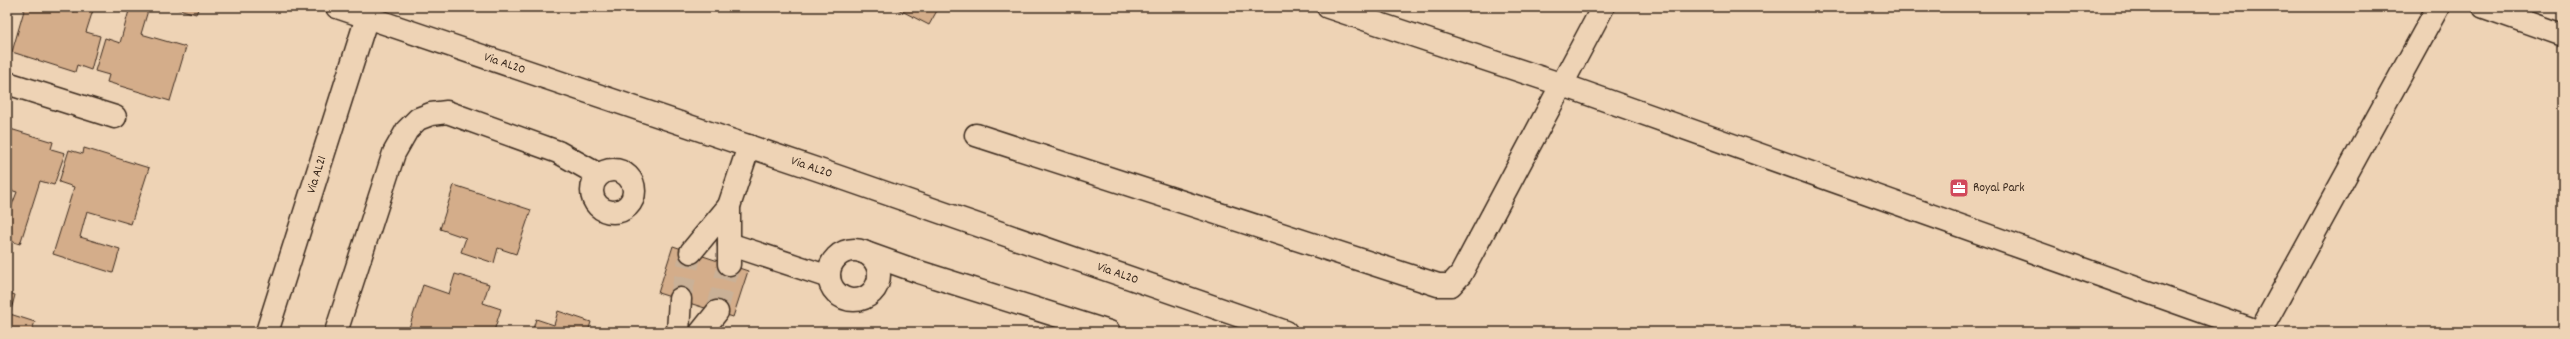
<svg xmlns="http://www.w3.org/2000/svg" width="2570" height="339" viewBox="0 0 2570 339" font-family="Dekko,sans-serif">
<rect width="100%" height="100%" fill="#eed3b5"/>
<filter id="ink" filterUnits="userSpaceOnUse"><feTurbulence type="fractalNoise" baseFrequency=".025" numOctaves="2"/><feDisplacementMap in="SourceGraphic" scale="8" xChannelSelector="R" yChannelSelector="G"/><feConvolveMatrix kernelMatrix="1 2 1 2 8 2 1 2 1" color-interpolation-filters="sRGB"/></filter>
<g filter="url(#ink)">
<!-- building -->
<path fill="#d4ad8a" stroke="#3b2a1e" d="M25,7H55L73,12L74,7H94L86,32L100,36L91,70L77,65L75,72L12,52Z
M130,7H149L141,34L186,47L170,101L107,82L109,75L95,71L105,38L120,43Z
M172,7H199L196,14Z
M894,7H939L929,25Z
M7,128L53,142L51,149L65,153L54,185L40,181L20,244L7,240V218L17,192L7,189Z
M84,148L149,168L131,224L87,211L80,237L120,249L113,273L53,254L74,187L59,182L69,150L83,154Z
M454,185L531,210L516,254L498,248L494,263L461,252L466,238L440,229Z
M673,246L748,271L733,317L658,293Z
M455,274L489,284L483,303L501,309L494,331L497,332H422L409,328L423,285L449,294Z
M7,292L15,295L10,314L35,322L31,332H7Z
M558,311L591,322L588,332H532L536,319L554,325Z"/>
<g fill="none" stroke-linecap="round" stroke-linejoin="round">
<!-- minor-tunnel -->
<path stroke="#cab197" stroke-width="22" stroke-dasharray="22 11" stroke-linecap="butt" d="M680,299L691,252
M717,312L729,264"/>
<defs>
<g id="minor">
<path id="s1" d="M337,7L819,170L1286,332"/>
<path d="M1328,7L1563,85L2260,332L2438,7"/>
<path d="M2484,7L2563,35"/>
<path d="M7,83L115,117"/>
<path d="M976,135L1438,285H1451L1461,274L1603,7"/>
<circle cx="613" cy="191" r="21"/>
<path d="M729,244L829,277"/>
<circle cx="854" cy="275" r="25"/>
<path d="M691,252L729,206"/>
<path d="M863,252L919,272L1109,332"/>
<path d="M729,264V206L749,146"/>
<path id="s2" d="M267,332L367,17"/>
<path d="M336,332L394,153L407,130L418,119L431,114L447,112L558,152L599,175"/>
<path d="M678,332L680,299"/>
<path d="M701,332L717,312"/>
</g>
</defs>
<!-- minor casing -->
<use href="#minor" stroke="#3b2a1e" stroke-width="25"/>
<!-- minor -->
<use href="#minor" stroke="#eed3b5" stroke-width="22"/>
</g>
</g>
<!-- icons -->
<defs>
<symbol id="office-square" viewBox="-11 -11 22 22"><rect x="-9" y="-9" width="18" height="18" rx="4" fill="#d1495b" stroke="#eed3b5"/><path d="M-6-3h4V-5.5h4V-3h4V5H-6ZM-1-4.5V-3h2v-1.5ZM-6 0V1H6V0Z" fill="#fff"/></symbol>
</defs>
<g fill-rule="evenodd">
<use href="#office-square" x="1948" y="177" width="22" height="22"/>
</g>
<g text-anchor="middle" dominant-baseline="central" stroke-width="4" stroke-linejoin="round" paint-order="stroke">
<!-- street labels -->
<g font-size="13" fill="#3b2a1e" stroke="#eed3b5">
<text stroke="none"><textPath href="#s1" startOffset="177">Via AL20</textPath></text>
<text stroke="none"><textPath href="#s1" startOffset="501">Via AL20</textPath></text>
<text stroke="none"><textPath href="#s2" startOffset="165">Via AL21</textPath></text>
<text stroke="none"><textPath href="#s1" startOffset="825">Via AL20</textPath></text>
</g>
<!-- poi labels -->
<g font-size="13" fill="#3b2a1e" stroke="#eed3b5" text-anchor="start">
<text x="1973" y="188">Royal Park</text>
</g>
</g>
<!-- margin -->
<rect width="2570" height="339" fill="none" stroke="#eed3b5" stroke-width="24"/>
<rect x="12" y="12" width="2546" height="315" fill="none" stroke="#3b2a1e" stroke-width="1.5" filter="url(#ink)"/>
</svg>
